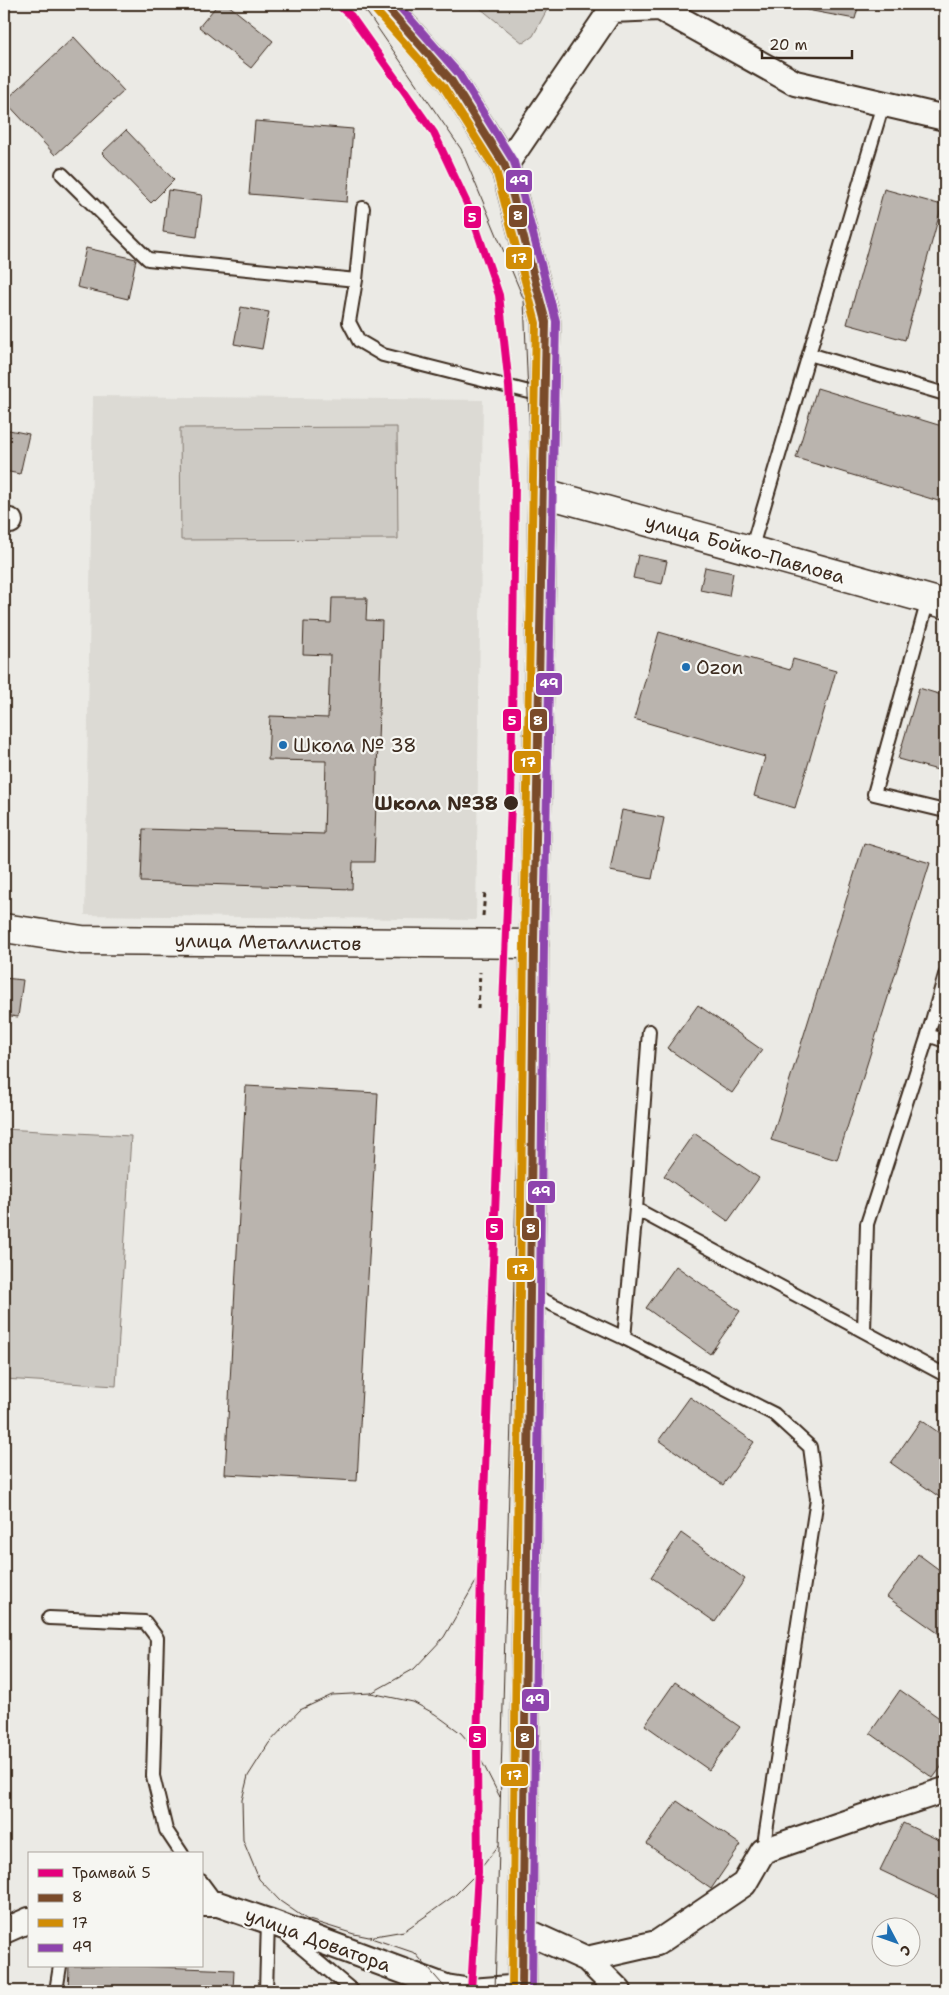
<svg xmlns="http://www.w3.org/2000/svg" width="949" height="1995" viewBox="0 0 949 1995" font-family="'Shantell Sans',sans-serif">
<rect width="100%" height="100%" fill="#ebeae5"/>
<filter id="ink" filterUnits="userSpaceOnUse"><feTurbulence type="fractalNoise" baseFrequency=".02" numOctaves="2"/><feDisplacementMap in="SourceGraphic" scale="10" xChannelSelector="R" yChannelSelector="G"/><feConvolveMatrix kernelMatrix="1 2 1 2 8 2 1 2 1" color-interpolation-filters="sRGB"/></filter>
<g filter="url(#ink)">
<!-- built -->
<path fill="#dcdad4" d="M93,396L483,400L476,920L85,915Z"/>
<!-- green -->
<path fill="#cdcac4" stroke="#847a71" d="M475,4H550L533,36L523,43Z
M397,427L398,539L181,540L180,428Z
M4,1129L131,1136L116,1386L4,1379Z"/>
<!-- building -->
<path fill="#bab4ae" stroke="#3b2a1e" d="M218,4H227L273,41L251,68L199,27Z
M798,4H859L855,19L807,10Z
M74,37L124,91L55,155L5,101Z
M255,121L353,129L347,202L249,194Z
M126,130L174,180L151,203L102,153Z
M884,189L942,205L905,340L847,324Z
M168,190L202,195L197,237L163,232Z
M86,248L136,259L128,299L77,287Z
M241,307L269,312L262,349L234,344Z
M817,388L945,427V503L796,458Z
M4,429L29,434L20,474L4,471Z
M638,555L667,561L662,584L633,578Z
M705,567L733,573L729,596L700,590Z
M332,598H367L366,620L382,621L374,862H353L352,889L141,882L143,829L324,834L326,761L268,760L270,716L328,718L330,655L303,654L304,622L331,623Z
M659,632L790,670L793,659L836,671L795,808L754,796L765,757L634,719Z
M919,688L945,696V772L898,759Z
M622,810L664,818L652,879L610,871Z
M864,843L930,863L837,1160L771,1140Z
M4,978L23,980L18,1017L4,1015Z
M698,1005L762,1050L732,1093L667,1048Z
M246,1086L378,1093L357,1481L225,1474Z
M694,1133L759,1178L728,1221L664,1176Z
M676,1266L740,1311L710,1354L646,1308Z
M690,1397L754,1442L723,1485L659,1440Z
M921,1420L945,1437V1501L891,1463Z
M681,1533L745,1579L715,1622L651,1577Z
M918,1554L945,1574V1638L887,1597Z
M675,1682L740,1727L709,1770L645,1725Z
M900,1690L945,1722V1762L933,1778L870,1733Z
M677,1801L741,1845L711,1889L647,1844Z
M903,1823L945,1843V1901L880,1870Z
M69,1966H134L234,1970L233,1991H68Z"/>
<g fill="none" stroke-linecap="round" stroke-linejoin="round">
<defs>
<path id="service" d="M62,174L148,259L356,280
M363,208L356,280L349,322L359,341L383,355L545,396
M809,354L945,394
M751,550L883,104
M928,600L874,794L945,811
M945,975L928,1035L945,1041
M636,1209L649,1031
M530,1294L624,1338L774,1414L810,1447L817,1499L763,1851
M864,1331L867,1224L928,1035
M624,1338L636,1209L945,1375
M49,1618L145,1622L157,1638L153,1776L166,1830L182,1854
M201,1881L218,1904
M284,1933L353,1991
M56,1991L60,1966
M266,1991L268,1921"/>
<path id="minor" d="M505,166L611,10L660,8L795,83L945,118
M4,520L10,521
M201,1904H218L268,1921L446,1987L471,1991L522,1987
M523,1930L587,1959L619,1991
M4,1931L29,1920
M587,1959L657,1943L744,1884L763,1851L880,1811L945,1790"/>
<path id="tertiary" d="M4,928L82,940L534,944"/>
<path id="secondary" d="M384,4L451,80L505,166L546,322L534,944L522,1991
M544,493L945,604"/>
</defs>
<!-- service casing -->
<use href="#service" stroke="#3b2a1e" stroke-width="16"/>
<!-- minor casing -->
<use href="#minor" stroke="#3b2a1e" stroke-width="28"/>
<!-- tertiary casing -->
<use href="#tertiary" stroke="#3b2a1e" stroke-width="31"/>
<!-- secondary casing -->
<use href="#secondary" stroke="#3b2a1e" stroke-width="31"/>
<!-- path -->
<path stroke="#3b2a1e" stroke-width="3" stroke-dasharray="5 4" stroke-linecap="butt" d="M483,916L485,892
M478,1009L480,972"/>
<!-- service -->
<use href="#service" stroke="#f6f6f2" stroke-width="12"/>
<!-- minor -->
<use href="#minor" stroke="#f6f6f2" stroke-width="24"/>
<!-- tertiary -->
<use href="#tertiary" stroke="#f6f6f2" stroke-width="28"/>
<!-- secondary -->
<use href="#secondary" stroke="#f6f6f2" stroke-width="28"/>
<!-- tram -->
<path stroke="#3b2a1e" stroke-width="1" d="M356,4L368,14L461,149L524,300L531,465L511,1419L495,1991
M371,1693L414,1669L444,1637L481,1573
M499,1845L478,1872L455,1895L430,1913L404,1931L369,1937L354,1934L306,1919L280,1901L259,1879L243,1840L242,1800L248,1776L269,1743L300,1710L332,1695L371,1693L413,1702L435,1714L461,1733L477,1752L500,1797
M371,1938L415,1953L448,1991"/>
<defs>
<path id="bus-1" d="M384,4L451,80L505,166L546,322L534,944L522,1991"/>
<path id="bus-2" d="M376,11L443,86L496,170L536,323L524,944L512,1991"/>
<path id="bus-3" d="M397,4L459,74L514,162L556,321L544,944L532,1991"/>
</defs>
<!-- bus-1 casing -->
<use href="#bus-1" stroke="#f6f6f2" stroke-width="11"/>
<!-- bus-2 casing -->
<use href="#bus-2" stroke="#f6f6f2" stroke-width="11"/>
<!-- bus-3 casing -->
<use href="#bus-3" stroke="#f6f6f2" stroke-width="11"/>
<!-- bus-1 -->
<use href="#bus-1" stroke="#7a4b2a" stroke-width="8"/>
<!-- bus-2 -->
<use href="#bus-2" stroke="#d18d06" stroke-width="8"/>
<!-- bus-3 -->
<use href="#bus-3" stroke="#8e44ad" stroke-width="8"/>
<defs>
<path id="tram-1" d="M337,4L351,16L434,133L470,210L499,295L509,386L515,483L511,803L481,1573L477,1752L478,1872L471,1991"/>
</defs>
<!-- tram-1 casing -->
<use href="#tram-1" stroke="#f6f6f2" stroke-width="11"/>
<!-- tram-1 -->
<use href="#tram-1" stroke="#e5007d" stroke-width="8"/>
</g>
</g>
<!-- markers -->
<g fill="#1f6fb2" stroke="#f6f6f2" stroke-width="2">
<circle cx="686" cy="667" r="5"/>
<circle cx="283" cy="745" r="5"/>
</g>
<circle fill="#3b2a1e" stroke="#f6f6f2" stroke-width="2" cx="511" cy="803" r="8"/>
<g text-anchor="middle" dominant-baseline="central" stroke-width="4.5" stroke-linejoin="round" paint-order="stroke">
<!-- street labels -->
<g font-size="19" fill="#3b2a1e" stroke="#f6f6f2">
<text transform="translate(745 549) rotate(16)">улица Бойко-Павлова</text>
<text transform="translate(268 942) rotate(1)">улица Металлистов</text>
<text transform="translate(318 1940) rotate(20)">улица Доватора</text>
</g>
<!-- poi labels -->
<g font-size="19" fill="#3b2a1e" stroke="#f6f6f2" text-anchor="start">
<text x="696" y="667">Ozon</text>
<text x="293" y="745">Школа № 38</text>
</g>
<!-- stop labels -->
<g font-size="19" font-weight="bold" fill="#3b2a1e" stroke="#f6f6f2" text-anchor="end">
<text x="498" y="803">Школа №38</text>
</g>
</g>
<g stroke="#f6f6f2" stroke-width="2">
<rect x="505" y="169" width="28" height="24" rx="5" fill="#8e44ad"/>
<rect x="508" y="204" width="20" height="24" rx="5" fill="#7a4b2a"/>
<rect x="463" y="205" width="19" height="24" rx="5" fill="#e5007d"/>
<rect x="505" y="246" width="28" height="24" rx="5" fill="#d18d06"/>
<rect x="535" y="672" width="28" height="24" rx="5" fill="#8e44ad"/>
<rect x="529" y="708" width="19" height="24" rx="5" fill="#7a4b2a"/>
<rect x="502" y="708" width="20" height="24" rx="5" fill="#e5007d"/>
<rect x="513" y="750" width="29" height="24" rx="5" fill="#d18d06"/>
<rect x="527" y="1180" width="29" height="24" rx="5" fill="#8e44ad"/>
<rect x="521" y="1217" width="19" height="24" rx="5" fill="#7a4b2a"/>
<rect x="485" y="1217" width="19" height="24" rx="5" fill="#e5007d"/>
<rect x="506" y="1257" width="29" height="24" rx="5" fill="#d18d06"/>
<rect x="521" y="1688" width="29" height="24" rx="5" fill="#8e44ad"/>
<rect x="515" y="1725" width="20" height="24" rx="5" fill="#7a4b2a"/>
<rect x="468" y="1725" width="19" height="24" rx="5" fill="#e5007d"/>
<rect x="500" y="1763" width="29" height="24" rx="5" fill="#d18d06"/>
</g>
<g font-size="14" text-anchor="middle" font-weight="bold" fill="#fff">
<text x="519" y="185">49</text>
<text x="518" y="220">8</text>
<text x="472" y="222">5</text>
<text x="519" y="263">17</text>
<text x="549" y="688">49</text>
<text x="538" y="725">8</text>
<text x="512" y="725">5</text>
<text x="528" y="767">17</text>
<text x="541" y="1196">49</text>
<text x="531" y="1233">8</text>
<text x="494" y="1233">5</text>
<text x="520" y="1274">17</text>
<text x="535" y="1704">49</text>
<text x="525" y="1742">8</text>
<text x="477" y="1742">5</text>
<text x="514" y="1780">17</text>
</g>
<!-- margin -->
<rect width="949" height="1995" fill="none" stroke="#f6f6f2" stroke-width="20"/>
<rect x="10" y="10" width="929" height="1975" fill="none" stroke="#3b2a1e" stroke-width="2" filter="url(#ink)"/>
<!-- legend -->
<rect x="28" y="1852" width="175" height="115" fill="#f6f6f2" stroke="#aba49d"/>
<rect x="38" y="1869" width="25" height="8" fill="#e5007d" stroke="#aba49d"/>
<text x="72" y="1878" font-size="15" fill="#3b2a1e">Трамвай 5</text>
<rect x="38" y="1894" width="25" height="8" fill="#7a4b2a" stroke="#aba49d"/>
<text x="72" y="1902" font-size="15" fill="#3b2a1e">8</text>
<rect x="38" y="1919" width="25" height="8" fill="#d18d06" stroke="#aba49d"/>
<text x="72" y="1928" font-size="15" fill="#3b2a1e">17</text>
<rect x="38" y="1944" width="25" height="8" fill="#8e44ad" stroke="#aba49d"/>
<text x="72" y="1952" font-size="15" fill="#3b2a1e">49</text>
<!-- north arrow -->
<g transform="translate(896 1942) rotate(131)"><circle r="24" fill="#f6f6f2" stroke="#aba49d"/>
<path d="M0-4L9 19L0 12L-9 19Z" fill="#1f6fb2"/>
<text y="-8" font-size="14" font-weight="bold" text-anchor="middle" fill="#3b2a1e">С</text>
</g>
<!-- scale -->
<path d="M762 50v8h90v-8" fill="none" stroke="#3b2a1e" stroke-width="2.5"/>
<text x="769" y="50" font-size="15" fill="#3b2a1e" stroke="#f6f6f2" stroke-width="4" paint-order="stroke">20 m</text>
</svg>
